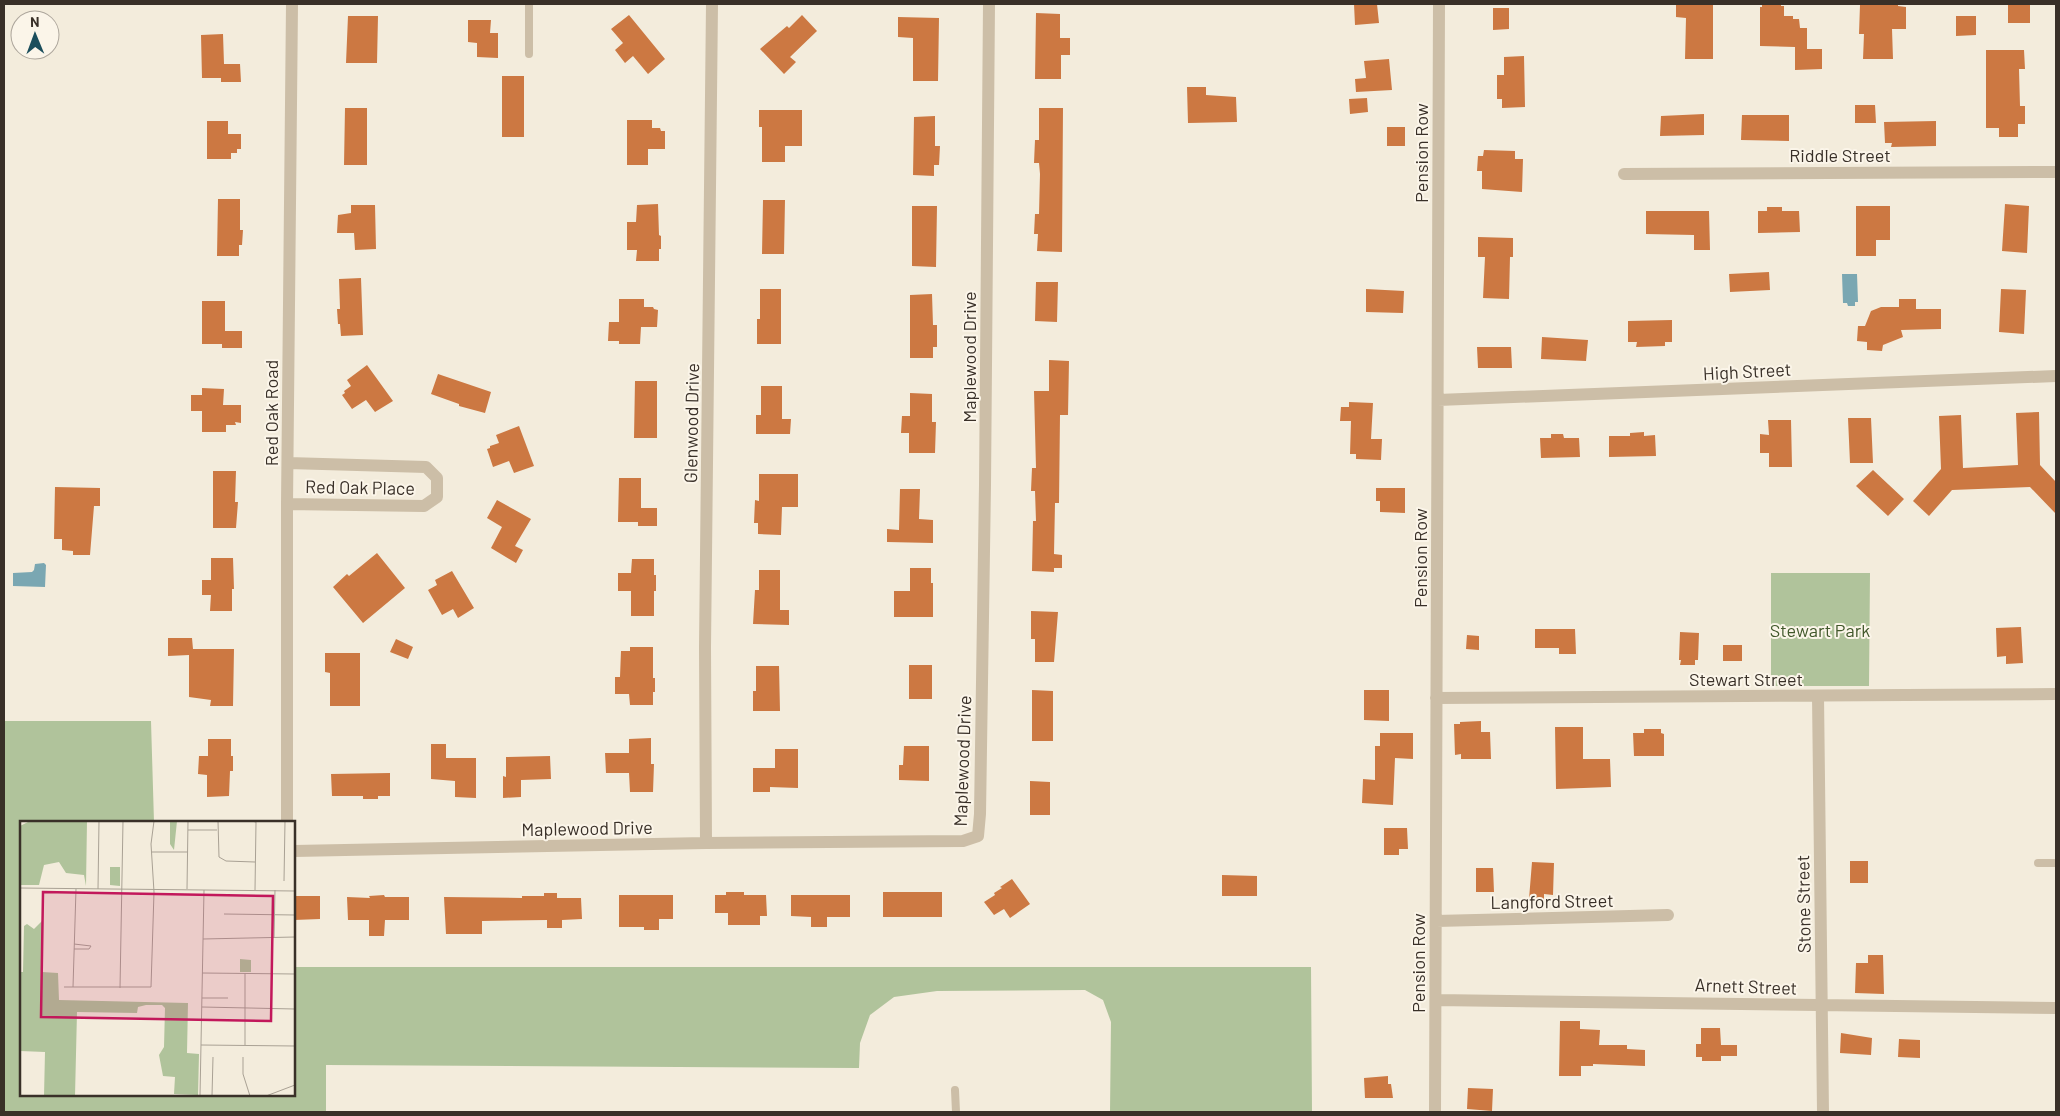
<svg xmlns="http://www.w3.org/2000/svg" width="2060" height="1116" viewBox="0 0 2060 1116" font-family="Barlow,sans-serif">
<rect width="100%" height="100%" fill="#f3ecdc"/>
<!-- green -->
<path fill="#b0c39b" d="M1771,573H1870L1869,686H1771Z
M4,721H151L154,822H21V1095H294V967H1311L1312,1112H1110L1111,1022L1103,1000L1085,990L937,991L894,997L870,1015L860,1043L859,1068L326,1065V1112H4Z"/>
<!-- water -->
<path fill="#7aa7b2" d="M1842,274H1857L1858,302H1855V306H1848L1847,303H1843Z
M44,563L46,565L45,587L13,586V573L32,572L34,570L35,564Z"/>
<!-- building -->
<path fill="#cc7842" d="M1354,4H1377L1379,23L1355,25Z
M1676,4H1713V59H1685L1686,18L1676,17Z
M1762,4H1781V6H1784V16H1793V19H1799L1800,28H1807V49H1822V69L1795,70V47L1760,46V7H1762Z
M1866,4H1898V6L1906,7V29H1892L1893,59H1863L1864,34H1859L1860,5H1866Z
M2008,4H2030V23H2008Z
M1493,8H1509V29L1493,30Z
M1036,13L1060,14V38H1070V55H1061V79H1035Z
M629,15L665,59L648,74L633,56L625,63L615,50L623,43L611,29Z
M802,15L817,31L790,57L796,62L784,74L760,49L787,26L789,28Z
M348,16H378L377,63H346Z
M1956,16H1976V35L1956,36Z
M898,17L939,18L938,81H913V38L898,37Z
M468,20H491L490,33H498V58L477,57V43L468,42Z
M223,34L224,64H240L241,82H221V78H202L201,35Z
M1986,50H2024L2025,69H2019L2020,106H2025V124H2018V137H1999V128H1986Z
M1524,56L1525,107L1502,108V99H1497V75H1504V57Z
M1389,59L1392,90L1356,92L1355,79L1366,78L1364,61Z
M502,76H524V137H502Z
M1187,87H1206V95L1236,97L1237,122L1188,123Z
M1367,98L1368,112L1350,114L1349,99Z
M1855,105H1875L1876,123H1855Z
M345,108H367V165H344Z
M1039,108H1063L1062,252L1037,251L1038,234H1034L1035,214H1039L1040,174L1039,163H1034L1035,140H1039Z
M759,110H802V146H785V162H762V127H759Z
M1704,114V135L1660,136L1661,116Z
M1742,115H1789V141L1741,140Z
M935,116V146H940L939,165H934V176L913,175L914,117Z
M627,120H652V128H660L661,131H665V149H648V165H627Z
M207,121H228V134H241V149H237V153H231V159H207Z
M1936,121V146L1891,147L1892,143H1885L1884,122Z
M1387,127H1405V146H1387Z
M1484,150L1515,151V159H1523L1522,192L1482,189V171H1477L1478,156H1483Z
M218,199H240V230H243L242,245H239V256H217Z
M763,200H785L784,254H762Z
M658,204L659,235L661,236V249H659V261H636L637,250H627V222H636L637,205Z
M2005,204L2029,206L2027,253L2002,251Z
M351,205H375L376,249L355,250L354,233H337L338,215L351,213Z
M912,206H937L936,267L912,266Z
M1856,206H1890V240H1876V256H1856Z
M1767,207H1782V211H1799L1800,232L1758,233V211H1767Z
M1646,211H1709L1710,250H1694V235L1646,234Z
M1478,237L1513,238V257H1510L1509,299L1483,298L1485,257H1478Z
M1769,272L1770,290L1730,292L1729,274Z
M361,278L363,335L341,336L340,324H338L337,309H340L339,279Z
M1036,282H1058L1057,322L1035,321Z
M760,289H781V344H757V319H760Z
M1366,289L1404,291L1403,313L1366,312Z
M2001,289L2026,290L2024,334L1999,332Z
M932,294L933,325H937V347H933V358H910V295Z
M619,299H644V307H653L654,309L658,310L657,327H641L640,344H619V341H608L609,322H619Z
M1899,299H1916V309H1941V329L1901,330L1903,337L1883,345L1882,351L1867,350V342L1857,341L1858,326H1865L1871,311L1881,307H1899Z
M202,301H225V331H242V348H222V344H202Z
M1672,320V342H1665V346L1636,347L1637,342H1628V321Z
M1542,337L1588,340L1586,361L1541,359Z
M1477,347H1511L1512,368H1478Z
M1049,360L1069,361L1068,415H1060L1059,503H1055L1054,554L1062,555V568H1054V572L1032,571L1033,521H1036L1035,491H1031L1032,468H1036L1034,391H1049Z
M367,365L393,401L375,412L366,400L352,409L342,395L345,393L344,391L351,386L347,380Z
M438,374L491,392L485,413L459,406V404L431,394Z
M635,381H657V438H634Z
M761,386H782V419H791L790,434H756V415H761Z
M202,388L224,389L223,405H241V423L235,422L236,425H226V432H202V411H191V395H202Z
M910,393L932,394V422H936L935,453H909V433H901L902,416H910Z
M1349,402L1373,403L1371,439H1382L1381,460L1356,459V454H1350L1351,421H1340L1341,407H1349Z
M2039,412L2040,465L2056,482V514L2030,487L1952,490L1929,516L1913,501L1941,469L1939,416L1961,415L1963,468L2018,465L2016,413Z
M1848,418H1871L1873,463H1850Z
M1768,420H1791L1792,467H1769V453H1760V434L1769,435Z
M519,426L534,466L514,473L509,461L493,467L487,449L490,448V446L499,443L496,435Z
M1644,432V436L1655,435L1656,456L1609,457V436H1630V433Z
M1551,434H1563L1564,438H1579L1580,457L1541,458L1540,438H1551Z
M1873,470L1904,499L1888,516L1856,486Z
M213,471H236L235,502H238L236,528H213Z
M759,474H798V507H782L781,535L758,534V523H754L755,500L759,501Z
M619,478H641V508H657V526H638V522H618Z
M55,487L100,488V506H94L90,555H73V551L62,550V539H54Z
M1376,488H1405V513L1380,512V501H1376Z
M900,489H920L919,519L933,520V543L887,542V529L899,530Z
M497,500L531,519L515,546L523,550L516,563L491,548L502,527L487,518Z
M377,553L405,588L363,623L333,587L347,574L349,576Z
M211,558H233L234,589H232V611H210L211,595H202V580H211Z
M632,559H654V575H656V591H654V616H631V591H618V573H631Z
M910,568H931V583H933V617H894V591H910Z
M759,570H780V610H789V625L753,624L755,590H759Z
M452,571L474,608L458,618L453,609L442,615L428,590L437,585L435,580Z
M1031,611L1058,612L1054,662H1035V639H1031Z
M2021,627L2023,663L2006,664V656L1997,657L1996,628Z
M1535,629H1575L1576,654H1559V648H1535Z
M1680,632L1699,633L1698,660H1695V665H1680L1681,660H1679Z
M1467,635L1479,636V650L1466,649Z
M168,638H192L193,649H234L233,706H210L211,700L189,697V655L168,656Z
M396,639L413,647L408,659L390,652Z
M1723,645H1742V661H1723Z
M630,647H653V678H655V692H653V705H630L629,694H615V677H620L621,651H630Z
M325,653H360V706H330V673L325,672Z
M909,665H932V699H909Z
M756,666H779L780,711H753V691H756Z
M1032,690L1053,691V741H1032Z
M1364,690H1389V721L1364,720Z
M1481,721V732H1490L1491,759H1461V754L1455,755L1454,724H1460V722Z
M1555,727H1583V759H1610L1611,787L1556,789Z
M1644,729H1661V733L1664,734V756H1634L1633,733H1644Z
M1380,733H1413V759L1395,758L1393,805L1362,803L1363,779L1375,780V746H1380Z
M651,738V764H654L653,792H630L629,773H606L605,753H629V739Z
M208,739H231V756H233V771H230L229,796L207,797V775L198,774L199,756H208Z
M431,744H446V758H476V798L455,797V781L431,779Z
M904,746H929V781L899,780V765H903Z
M775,749H798V788L770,787V792H753V768H775Z
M550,756L551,779L521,780V797L503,798V776L506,777V757Z
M390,773V796H378V799H363V796H332L331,774Z
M1030,781L1050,782V815H1030Z
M1384,828H1407L1408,849H1399V855H1384Z
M1850,861H1868V883H1850Z
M1532,862L1554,863L1553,895L1544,894V899H1529Z
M1476,868H1493L1494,892H1476Z
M1222,875L1257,876V896H1222Z
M1012,879L1030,904L1010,918L1004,909L994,915L984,902L995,895L994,893L1002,888L1000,887Z
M726,892H744V895H766L767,916H760V925H728V913H715V895H726Z
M883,892H942V917H883Z
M544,893H557V898H581L582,919L562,920V928H547V920L482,921V934H446L444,897L522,898V896H544Z
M384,895L385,897H409V920H385L384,936H369V920H348L347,897L370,898L369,896Z
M619,895H673V919H659V930H644V927H619Z
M791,895H850V917H827V927H811V917L791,916Z
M294,896H320V919L294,920Z
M1868,955H1883L1884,994L1855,993L1856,963H1868Z
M1560,1021H1580V1029L1600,1030L1599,1045H1627V1049L1645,1050V1066L1593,1064V1066H1581V1076H1559Z
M1701,1028H1720L1721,1045H1737V1056H1721V1061H1702V1057H1696V1044H1701Z
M1841,1033L1872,1038L1871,1055L1840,1053Z
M1899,1039L1920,1040V1058L1898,1057Z
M1388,1076V1084H1391L1393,1098H1365L1364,1078Z
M1468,1088L1493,1089L1492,1111L1467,1109Z"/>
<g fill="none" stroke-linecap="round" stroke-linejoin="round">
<!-- service -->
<path stroke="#ccbea7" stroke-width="8" d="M529,54V4
M2038,863H2056
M955,1090L956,1112"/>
<!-- minor -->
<path stroke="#ccbea7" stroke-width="12" d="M1624,174L2056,172
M1438,400L2056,376
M287,504L424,506L437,497V478L426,467L288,463
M1818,696L1823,1112
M1436,698L2056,694
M287,822V504L292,4
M706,843L705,647L712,4
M294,851L706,843L963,841L978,836L980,814L985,485L989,4
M1436,921L1668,915
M1436,1000L2056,1008
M1435,1112L1439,4"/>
</g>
<g text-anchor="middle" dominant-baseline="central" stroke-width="4" stroke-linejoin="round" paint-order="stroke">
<!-- street labels -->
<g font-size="18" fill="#393028" stroke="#fbf5e9">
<text transform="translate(1421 153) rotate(-90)">Pension Row</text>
<text x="1840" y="155">Riddle Street</text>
<text transform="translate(969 357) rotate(-90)">Maplewood Drive</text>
<text transform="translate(1747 371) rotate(-3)">High Street</text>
<text transform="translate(271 413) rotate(-90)">Red Oak Road</text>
<text transform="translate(691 423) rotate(-89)">Glenwood Drive</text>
<text transform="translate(360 487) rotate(1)">Red Oak Place</text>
<text transform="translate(1420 558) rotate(-90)">Pension Row</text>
<text x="1746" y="679">Stewart Street</text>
<text transform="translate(962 761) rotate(-88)">Maplewood Drive</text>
<text transform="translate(587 828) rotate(-1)">Maplewood Drive</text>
<text transform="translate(1552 901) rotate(-1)">Langford Street</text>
<text transform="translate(1803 904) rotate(-91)">Stone Street</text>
<text transform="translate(1418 963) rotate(-90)">Pension Row</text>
<text transform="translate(1746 986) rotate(2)">Arnett Street</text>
</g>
<!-- park labels -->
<g font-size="18" fill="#41582b" stroke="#fbf5e9">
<text x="1820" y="630">Stewart Park</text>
</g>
</g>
<!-- overview -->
<g transform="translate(20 821)">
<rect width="275" height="275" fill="#f3ecdc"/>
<path d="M10,0H67L66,65L64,54L46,52L39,41L24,44L19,64H0V5ZM150,0H157L154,29L150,23ZM90,46H100V65L90,64ZM22,100V151L38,152L39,179L168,182L167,232L179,233L178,274L154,273L155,256L143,255L139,234L144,226L145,187L142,184H126L118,186L117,192L57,191L55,275H24L25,231L0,230V151H3L4,105L7,103L14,108ZM220,138L231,139V151H220Z" fill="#b0c39b"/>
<path fill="none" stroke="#a9a194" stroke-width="1" d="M198,0L199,36L206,40L235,41M231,0L236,1L235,69M168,9H197M132,31H168M264,60L265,0M0,67L275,70M78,68L79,0M167,68L168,0M204,93L275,94M254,117L255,69M183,118L275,116M54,123L71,125L69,128H54M182,152L275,153M44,166H131L134,71L131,23L134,0M53,166L56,68M100,167L103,0M182,177H208M182,186L275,188M181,224L275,225M225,224V152M223,236V253L230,275M180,275L184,69M192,275L193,236M246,275L275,264"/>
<path fill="#c2185b" fill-opacity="0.15" stroke="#c2185b" stroke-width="2.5" d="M23,71L253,75L251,200L21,196Z"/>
<rect width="275" height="275" fill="none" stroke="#393028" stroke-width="2.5"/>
</g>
<!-- border -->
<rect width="2060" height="1116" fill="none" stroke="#393028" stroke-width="10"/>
<!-- north arrow -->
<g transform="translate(35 35) rotate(359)"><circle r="24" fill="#fbf5e9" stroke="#ada69c"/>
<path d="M0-4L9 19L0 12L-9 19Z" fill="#1b4e5c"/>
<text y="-8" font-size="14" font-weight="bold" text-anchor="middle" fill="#393028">N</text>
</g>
</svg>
